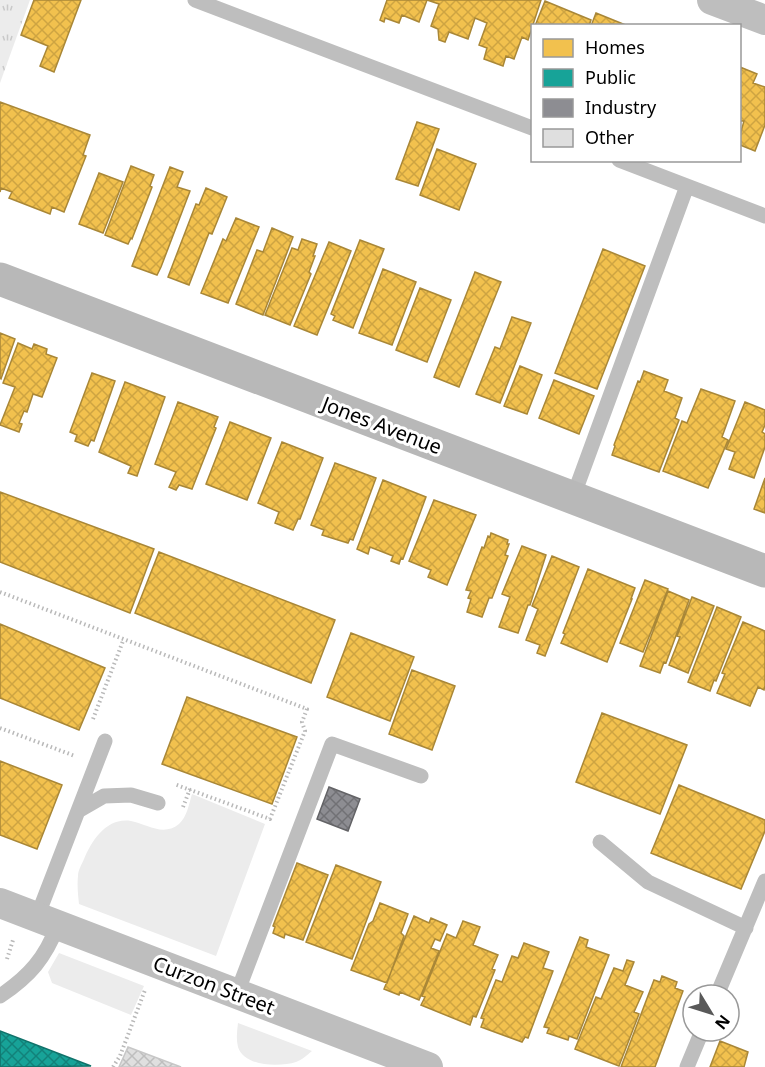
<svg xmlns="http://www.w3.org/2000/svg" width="765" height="1067" viewBox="0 0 765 1067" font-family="'Noto Sans',sans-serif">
<defs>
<pattern id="park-tufts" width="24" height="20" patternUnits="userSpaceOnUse" patternTransform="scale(1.5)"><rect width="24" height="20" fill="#ececec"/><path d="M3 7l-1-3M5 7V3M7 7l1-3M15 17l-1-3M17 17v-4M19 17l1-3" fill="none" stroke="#c9c9c9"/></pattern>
<pattern id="homes-cross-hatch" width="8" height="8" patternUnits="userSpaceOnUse" patternTransform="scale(1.5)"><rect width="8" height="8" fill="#f2c14e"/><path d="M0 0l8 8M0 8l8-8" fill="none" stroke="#cea442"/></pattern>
<pattern id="public-cross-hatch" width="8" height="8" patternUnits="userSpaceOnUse" patternTransform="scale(1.5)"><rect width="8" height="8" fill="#17a398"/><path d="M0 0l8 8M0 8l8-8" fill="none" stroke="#12827a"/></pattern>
<pattern id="industry-cross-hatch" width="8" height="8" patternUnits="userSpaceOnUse" patternTransform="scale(1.5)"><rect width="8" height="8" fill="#8d8d92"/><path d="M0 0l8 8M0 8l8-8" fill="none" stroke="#717175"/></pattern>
<pattern id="building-cross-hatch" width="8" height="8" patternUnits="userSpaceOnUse" patternTransform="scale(1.5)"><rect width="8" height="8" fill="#dfdfdf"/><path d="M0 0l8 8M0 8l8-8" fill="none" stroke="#bebebe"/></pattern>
</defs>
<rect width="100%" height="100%" fill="#fff"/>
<!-- grass -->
<path fill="#ececec" d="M192,794L265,824L216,956L79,904C78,895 77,885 78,876C78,870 82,864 84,859C92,840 107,817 131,821C147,824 163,837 179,824C187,817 189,804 192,794Z
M59,953L144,986L131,1015L52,983L48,972Z
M238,1023L312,1051C307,1055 302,1060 296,1062C280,1067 244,1067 238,1047C236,1039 237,1031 238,1023Z"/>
<!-- park -->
<path fill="url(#park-tufts)" d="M0,0H30L0,83Z"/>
<!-- homes -->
<path fill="url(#homes-cross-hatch)" stroke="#a98737" stroke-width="1.5" d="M34,0H81L54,72L40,66L48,46L21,35Z
M387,0H541L528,40L522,37L514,59L506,56L503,66L484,59L487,48L479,45L487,23L475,18L468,39L449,32L445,42L439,40L438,29L431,26L439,4L427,0L419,22L402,15L399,23L385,18L384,22L380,20Z
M545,1L591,20L589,26H535Z
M596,13L628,26H591Z
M740,67L757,74L753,83L765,87V125L755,151L740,145V135L744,121H740Z
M0,102L90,135L83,155L86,156L64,212L52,207L50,214L9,198L12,192L1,188L0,192Z
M417,122L439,129L418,186L396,179Z
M437,149L476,164L459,210L420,195Z
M131,166L154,175L150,186L152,187L132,239L131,238L128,244L105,235Z
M170,167L183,172L177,187L190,191L161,267L157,275L132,266Z
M99,173L123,182L103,233L79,224Z
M206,188L227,197L212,234L209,233L189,285L168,277L196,204L199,205Z
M236,218L259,227L228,303L201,293L223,239L226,241Z
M272,228L293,237L263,315L236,304L257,250L263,252Z
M302,239L317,244L313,256H315L309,272L311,274L290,325L265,315L292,248L298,250Z
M360,240L384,249L353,328L333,320L335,316L331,314Z
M329,242L351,251L317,335L294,326Z
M603,249L645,266L597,389L555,373Z
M383,269L416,282L392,345L359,333Z
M475,272L501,282L459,387L434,377Z
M420,288L451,300L427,362L396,350Z
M512,317L531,323L500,403L476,394L495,347L500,349Z
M0,333L15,339L1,379L0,378Z
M18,343L32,349L34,344L47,349L46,354L57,358L42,397L33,394L27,412L24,411L19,423L22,424L19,432L0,425L15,387L3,383Z
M520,366L542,375L527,414L504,406Z
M644,371L668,380L664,391L682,398L675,418L679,420L659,472L612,455L615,446L614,445L638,381L640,382Z
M92,373L115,381L94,441L91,440L88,446L75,441L77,435L70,432Z
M554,380L594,396L579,434L539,418Z
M125,382L165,397L137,476L128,473L131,466L99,452Z
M701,389L735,401L722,437L728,440L708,488L663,471L682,421L687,423Z
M178,402L218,417L214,427L216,428L192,489L179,485L176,490L169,487L176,472L155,464Z
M745,402L765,410V425L762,432L765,434V447L754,478L729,469L735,452L726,449Z
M230,422L271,438L247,500L206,484Z
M282,442L323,458L300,519H298L293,530L275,523L279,512L258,503Z
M335,463L376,478L353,540L350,539L348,543L322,535L324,530L311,525Z
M765,478V513L754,509Z
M383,480L426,497L403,559L401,558L399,564L391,561L393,556L370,547L368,554L357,549Z
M0,492L154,549L130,613L0,562Z
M434,500L476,515L447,585L428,577L431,570L409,561Z
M491,533L508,540L507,544H509L505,555L508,556L492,598H489L482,617L467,612L471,599L468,598L471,591L466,590L482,547L484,548L488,536L490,537Z
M522,546L546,555L530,605H528L518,633L499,627L510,597L502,594Z
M159,552L335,620L311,683L135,613Z
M552,556L579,567L545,656L537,653L540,645L526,640L538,609L532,606Z
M588,569L635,588L631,599H632L607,662L561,643L565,634L563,633Z
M645,580L668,589L643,652L620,643Z
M668,591L689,600L666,663L664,662L660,673L640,666Z
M692,597L714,606L688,673L669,665L680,637L677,636Z
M717,607L741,617L716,681L714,680L710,691L688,682Z
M743,622L765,631V686L764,690L758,687L750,706L717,693L725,674L722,673Z
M0,624L105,668L79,730L0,698Z
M351,633L414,657L390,721L327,697Z
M412,670L455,686L432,750L389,734Z
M187,697L297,737L272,804L162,764Z
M602,713L687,745L660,814L576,782Z
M0,761L62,785L37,849L0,835Z
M679,785L765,820V831L741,889L651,853Z
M297,863L328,875L303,940L285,934L284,938L273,933L275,927L273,926Z
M336,865L381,882L352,959L306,942Z
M380,903L408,914L401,933L404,936L387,983L351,970L369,924L373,921Z
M414,916L429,923L431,918L447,925L440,941L435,939L431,948L439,951L419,1000L400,992L399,995L384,989Z
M463,921L480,927L473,945L498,955L492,969L495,970L476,1017L473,1016L470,1025L421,1005L425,997L422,996L447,934L456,938Z
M580,937L588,940L586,947L609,955L577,1039L569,1036L568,1040L547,1033L549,1028L544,1027Z
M524,943L549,952L543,968L553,971L528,1038L525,1037L522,1042L481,1027L484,1019L481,1018L496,980L502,982L512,956L518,958Z
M627,960L634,962L625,985L643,992L634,1012L639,1014L619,1066L575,1049L596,997L601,999L614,968L623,971Z
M662,976L677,982L675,988L683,991L655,1067H621L654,980L660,982Z
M720,1041L748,1052L744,1067H710Z"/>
<!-- public -->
<path fill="url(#public-cross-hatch)" stroke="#10726a" stroke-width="1.5" d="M0,1031L91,1066L0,1067Z"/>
<!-- industry -->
<path fill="url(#industry-cross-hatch)" stroke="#636366" stroke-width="1.5" d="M329,787L360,799L348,831L317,819Z"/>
<!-- building -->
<path fill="url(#building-cross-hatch)" stroke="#c7c7c7" stroke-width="1.5" d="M128,1047L181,1067H119Z"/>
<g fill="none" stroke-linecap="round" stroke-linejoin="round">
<!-- path -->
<path stroke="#b9b9b9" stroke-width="4" stroke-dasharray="1.5 3" stroke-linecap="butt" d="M0,592L307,709L302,722L305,731L270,819L174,784
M93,719L123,641
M0,728L75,756
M183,807L190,789
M7,959L13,940
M113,1067L120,1056L145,990"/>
<!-- lane -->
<path stroke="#bebebe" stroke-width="15" d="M195,0L532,128
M619,160L765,216
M573,497L687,186
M78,811L104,796L131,795L158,803
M600,842L648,882L746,928
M37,917L105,741
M237,993L332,744L421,776
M717,995L765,881
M0,996C30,976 45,958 58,925
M687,1067L702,1031"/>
<!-- street -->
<path stroke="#bebebe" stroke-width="30" d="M712,0L765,20
M0,903L428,1067"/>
<!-- secondary -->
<path stroke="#b8b8b8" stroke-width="33" d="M0,279L765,571"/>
</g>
<g text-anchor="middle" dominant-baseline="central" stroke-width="6" stroke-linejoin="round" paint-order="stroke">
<!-- street labels -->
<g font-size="20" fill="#000" stroke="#fff">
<text transform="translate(382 425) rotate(21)">Jones Avenue</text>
<text transform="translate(214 985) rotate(21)">Curzon Street</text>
</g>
</g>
<!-- legend -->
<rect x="531" y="24" width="210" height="138" fill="#ffffff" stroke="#999999" stroke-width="1.5"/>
<rect x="543" y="39" width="30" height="18" fill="#f2c14e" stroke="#999999" stroke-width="1.5"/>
<text x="585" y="54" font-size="18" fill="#000000">Homes</text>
<rect x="543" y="69" width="30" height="18" fill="#17a398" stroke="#999999" stroke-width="1.5"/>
<text x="585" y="84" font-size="18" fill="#000000">Public</text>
<rect x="543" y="99" width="30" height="18" fill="#8d8d92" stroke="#999999" stroke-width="1.5"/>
<text x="585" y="114" font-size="18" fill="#000000">Industry</text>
<rect x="543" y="129" width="30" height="18" fill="#dfdfdf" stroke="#999999" stroke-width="1.5"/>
<text x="585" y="144" font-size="18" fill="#000000">Other</text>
<!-- north arrow -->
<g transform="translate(711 1013) rotate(128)"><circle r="28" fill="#ffffff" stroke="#999999" stroke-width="1.5"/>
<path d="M0-4.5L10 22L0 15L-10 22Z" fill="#595959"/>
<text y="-9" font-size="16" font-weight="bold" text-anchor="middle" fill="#000000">N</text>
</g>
</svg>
